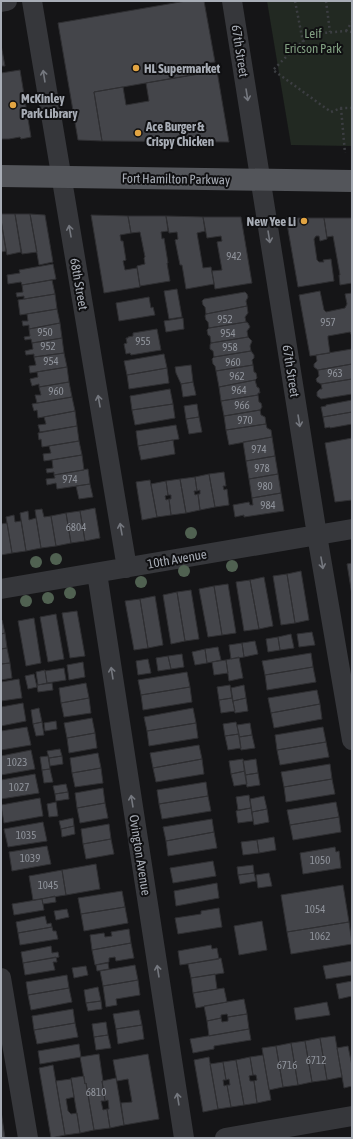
<svg xmlns="http://www.w3.org/2000/svg" width="353" height="1139" viewBox="0 0 353 1139" font-family="'Asap Condensed',sans-serif">
<rect width="100%" height="100%" fill="#151517"/>
<!-- green -->
<path fill="#222922" d="M267,1H352V146L291,145Z"/>
<!-- building -->
<path fill="#44454a" stroke="#2f2f32" d="M186,1H204L215,62L207,63L203,73L94,92L102,141L78,140L58,23Z
M1,45L5,66H1Z
M20,70L31,137L21,139L20,137L9,139H1V73Z
M217,71L229,142L102,141L94,92L123,87L126,105L149,101L146,83Z
M1,214H15L21,252L7,255L1,220Z
M15,214H30L37,252L22,254Z
M30,214L45,215L53,262L39,265Z
M91,215L128,216L131,233L120,235L121,241H123L126,260L123,261L125,270L137,268L140,287L104,293Z
M128,216H166L168,231L161,232L162,239L164,238L168,263H167L170,281L140,286L137,266L145,264L144,258L145,257L140,232L131,233Z
M166,216L203,217L205,231L197,233L203,268L211,267L214,284L186,289L182,265H180L175,240L178,239L177,232L169,233Z
M203,217H241L252,283L215,289L212,271L222,270L217,242L222,241L221,236L207,238Z
M286,218H324L327,239L320,241L319,236H316L314,239L317,260L319,262H324L323,260L331,259L334,281L298,287Z
M324,218H352V283L340,285L339,275H340L333,236L327,237Z
M1,220L6,251L1,252Z
M53,264L56,279L22,285L21,282L8,284L7,275L20,273L19,270Z
M52,280L55,294L24,299V296L17,297L16,293L23,292L22,285Z
M177,289L182,317L169,319L164,291Z
M320,291L324,310L326,312L345,308L347,304L345,294L352,293V336L350,332L328,336V339L330,353L310,356L299,295Z
M245,292L247,294L248,297L246,301L247,306L206,314L205,307L203,305L202,301L204,299Z
M55,294L57,309L20,315L18,300Z
M149,297L151,308L153,307L155,315L119,321L116,303Z
M247,306L248,313L245,317L246,322L209,328L208,322L206,320L205,316L206,314Z
M57,309L60,323L29,329V325L23,326L22,321H28L27,314Z
M183,318L184,329L166,332L164,321Z
M246,322L248,323L250,327L247,331L248,337L211,343L210,336L208,335L207,330L209,328Z
M60,323L62,338L32,343L31,339L25,340L24,337L30,336L29,329Z
M157,329L161,350L131,355L130,353L126,354L124,344L127,343L126,338H128V337L133,336V333Z
M248,337L252,341L250,346L251,351L214,357L213,351L210,349V345L211,343Z
M62,338L64,353L34,357V354L26,355L25,351L33,349L32,343Z
M352,349V364L318,370L314,367V364L317,361L316,355Z
M251,351L254,355V358L252,360L253,365L216,371L215,366L213,364L212,359L214,357Z
M64,353L67,367L30,373L29,366L36,365L34,357Z
M164,354L167,368L127,375L124,361Z
M352,364V379L321,384L317,382L316,379L319,376L318,370Z
M191,365L193,382L181,384L176,373L175,367Z
M253,365L254,372L256,373L257,378L255,380L219,387L216,371Z
M67,367L69,382L39,387V384L32,386L30,379L38,377L37,372Z
M167,368L169,383L129,389L127,375Z
M352,379V394L321,399L317,396V392L320,389H322L321,384Z
M255,380L257,387L259,388L260,393H258V395L221,401L219,387Z
M69,382L72,397L37,403L35,395H41L39,387Z
M193,382L196,395L183,397L181,384Z
M170,389L173,404L132,410L130,396Z
M258,395L259,402L261,403L262,407L260,410L224,416L221,401Z
M72,397L75,411L38,418L37,410L34,411L32,404Z
M352,400V412L323,417L321,407L326,406V405Z
M173,404L175,418L135,425L132,410Z
M197,404L199,417L186,419L184,406Z
M260,410L261,415L265,417L266,424L226,430L224,416Z
M75,411L77,426L40,432L38,425L46,424L44,417Z
M352,412V424L330,428V427L325,428L323,417Z
M199,417L202,432L189,434L186,419Z
M266,424L267,428L271,430L272,437L229,445L226,430Z
M176,425L179,439L138,446L136,431Z
M77,426L79,441L42,447L41,439L39,440L38,433Z
M272,437L275,456L246,461L243,442Z
M352,438V500L335,502L325,443Z
M173,440L175,454L141,460L138,446Z
M79,441L82,455L44,461L43,454L51,453L49,446Z
M82,455L84,470L54,475V472L47,473L46,469L53,468L52,460Z
M275,456L278,474L249,479L246,461Z
M88,469L90,484L57,489L56,483L47,485L46,479L55,478L54,475Z
M224,472L226,486H223L224,490L227,489L229,505L215,507L209,474Z
M209,474L215,507L200,510L198,494H200V490L197,491L195,477Z
M278,474L281,493L252,498L249,479Z
M195,477L197,491H194L195,495L198,494L200,510L186,513L180,479Z
M180,479L186,513L171,515L169,499H171V495H168L166,481Z
M150,480L157,517L142,520L136,482Z
M166,481L168,495L165,496L166,500L169,499L171,515L157,517L151,484Z
M90,484L93,497L79,499L76,486Z
M281,493L284,511L244,517V515L235,517L233,505L249,502L250,505H253L252,498Z
M95,508L100,538L85,541L80,511Z
M42,509L44,517L51,516L56,546L41,548L35,510Z
M28,511L29,520L36,518L41,548L26,551L20,513Z
M80,511L85,541L71,543L66,513Z
M66,513L71,543L56,546L51,516Z
M14,515L15,522L21,521L26,551L12,553L6,517Z
M7,523L12,553L1,555V524Z
M352,563V595L347,564Z
M301,571L309,620L295,623L287,574Z
M287,574L295,623L281,625L273,576Z
M264,577L273,626L259,629L250,580Z
M250,580L259,629L244,631L236,582Z
M228,584L236,633L222,635L214,586Z
M214,586L222,635L208,637L199,589Z
M191,590L199,639L185,641L177,592Z
M177,592L185,641L171,644L163,595Z
M155,596L163,645L148,648L140,599Z
M140,599L148,648L134,650L125,601Z
M77,611L85,656L70,658L62,613Z
M56,614L64,659L48,662L40,617Z
M34,618L41,663L26,666L18,621Z
M1,620H2L5,633L1,634Z
M312,632L315,645L299,647L297,634Z
M5,633L7,648L1,649V634Z
M291,634L294,648L280,650L278,637Z
M278,637L280,650L268,652L266,639Z
M255,641L258,654L244,657L242,643Z
M242,643L244,657L231,659L229,645Z
M218,647L221,660L207,663L205,649Z
M7,648L10,663L1,664V649Z
M205,649L207,663L195,665L192,652Z
M311,653L313,667L265,675L262,661Z
M182,654L184,667L171,669L168,656Z
M168,656L171,669L158,671L156,658Z
M239,657L243,678L229,681L226,660Z
M148,659L151,673L138,675L136,661Z
M226,660L228,673L214,675L212,662Z
M83,662L85,677L69,680L67,665Z
M10,663L12,678L1,680V664Z
M313,667L316,682L267,690L265,675Z
M64,668L66,680L47,683L45,671Z
M45,670L47,683L38,685L36,672Z
M187,672L190,687L141,695L138,680Z
M34,674L37,687L28,689L25,676Z
M19,679L22,698L1,701V682Z
M52,683L53,690L38,692L37,685Z
M86,683L89,698L61,703L59,688Z
M230,685L232,698L219,700L217,687Z
M244,685L246,698L233,701L231,688Z
M190,687L192,702L143,710L141,695Z
M317,690L320,704L271,713L268,698Z
M89,698L91,713L64,717L61,703Z
M232,698L235,711L221,713L219,700Z
M246,698L248,711L235,713L233,701Z
M23,703L26,721L1,726V707Z
M320,704L322,719L274,728L271,713Z
M39,708L42,722L33,724L31,710Z
M193,708L196,723L147,731L144,717Z
M92,718L95,733L67,738L64,723Z
M56,721L57,729L45,731L44,723Z
M42,722L44,735L36,736L33,724Z
M236,722L239,734L225,736L223,724Z
M196,723L198,738L149,746L147,731Z
M250,723L252,735L239,737L237,725Z
M27,727L31,745L1,750V731Z
M323,727L326,742L277,750L275,735Z
M95,733L97,748L69,753L67,738Z
M239,734L241,748L228,750L225,736Z
M252,735L255,748L241,750L239,737Z
M326,742L329,757L280,765L277,750Z
M199,745L202,759L153,768L150,753Z
M60,749L62,756L49,758L47,751Z
M31,750L35,769L1,775V756Z
M98,753L101,768L72,773L70,758Z
M48,756L50,769L42,770L40,757Z
M62,756L63,764L50,766L49,758Z
M202,759L204,774L156,782L153,768Z
M243,759L245,771L231,774L229,761Z
M256,759L258,773L245,775L243,761Z
M330,764L332,779L284,787L281,772Z
M101,768L103,783L75,787L72,773Z
M50,769L53,782L44,783L42,770Z
M245,771L247,784L234,786L231,774Z
M258,773L260,785L247,787L245,775Z
M35,774L39,793L1,799V780Z
M332,779L335,794L286,802L284,787Z
M206,782L208,796L159,804L157,790Z
M66,784L68,792L55,794L53,786Z
M103,788L105,803L77,808L75,793Z
M68,792L69,799L56,801L55,794Z
M249,795L251,808L238,810L236,797Z
M208,796L211,811L162,819L159,804Z
M264,796L267,809L252,812L250,799Z
M40,798L43,816L4,823L1,805Z
M56,802L58,816L49,817L47,804Z
M336,802L339,817L290,825L287,810Z
M105,803L108,818L80,823L77,808Z
M251,808L253,821L238,823L236,811Z
M267,809L269,822L254,825L252,812Z
M339,817L341,832L293,840L290,825Z
M73,818L74,826L61,829L59,821Z
M212,819L214,832L166,841L163,827Z
M43,822L47,841L8,847L4,829Z
M109,824L111,839L83,844L81,829Z
M74,826L75,834L62,837L61,829Z
M214,832L217,848L168,856L166,841Z
M274,837L276,850L259,853L257,840Z
M111,839L114,854L86,859L83,844Z
M257,840L259,853L243,855L241,842Z
M47,846L51,864L12,871L9,852Z
M335,847L336,852L339,851L341,868L303,874L300,853Z
M213,861L216,876L173,883L170,868Z
M96,864L100,889L66,895L62,870Z
M253,865L254,873L238,875L237,867Z
M62,870L66,895L33,900L29,876Z
M254,873L256,881L240,884L238,875Z
M269,873L272,886L258,888L256,875Z
M217,883L219,898L176,906L174,891Z
M343,885L349,922L287,932L281,895Z
M122,891L125,907L81,914L78,898Z
M55,896L56,902L43,904L42,899Z
M42,899L44,910L14,915L12,904Z
M125,907L128,923L84,931L81,914Z
M219,908L222,927L178,934L175,918L201,914V911Z
M67,909L69,917L56,920L54,911Z
M45,916L47,924L51,923L52,927L18,933L16,922Z
M262,921L267,950L239,955L234,926Z
M349,922L352,944L291,954L287,932Z
M52,927L53,931H56L58,939L20,945L18,933Z
M129,929L131,943L92,950L90,935L104,933L105,937L112,936L111,932Z
M131,943L134,958L116,961L115,957L109,958V962L95,965L92,950Z
M211,945L212,949L217,948L219,959L180,965L178,951Z
M51,946L52,953L58,952L59,957L23,963L21,952Z
M56,957L57,962H53L55,970L25,975L23,963Z
M221,958L224,973L191,978L188,964Z
M352,961V975L326,979L323,966Z
M108,963L109,969L97,971L96,965Z
M135,965L138,980L103,986L100,971Z
M86,966L88,975L74,978L72,968Z
M215,974L217,989L193,993L191,978Z
M67,975L69,988L28,995L26,982Z
M138,980L140,995L116,999L117,1005L106,1007L103,986Z
M352,981V996L339,999L336,984Z
M98,987L101,1001L86,1003L84,990Z
M69,988L72,1002L31,1010L28,995Z
M224,988L227,1002L196,1008L193,993Z
M244,999L247,1014L228,1017L227,1014L221,1015V1018L207,1021L204,1006Z
M101,1001L102,1009L88,1011L86,1003Z
M327,1002L330,1015L296,1020L294,1008Z
M73,1009L75,1023L34,1030L32,1016Z
M139,1010L142,1025L116,1029L113,1014Z
M247,1014L249,1029L209,1036L207,1021L221,1018L222,1022L228,1021V1017Z
M106,1022L108,1035L94,1037L92,1024Z
M75,1023L78,1037L37,1044L34,1030Z
M142,1025L144,1039L118,1044L116,1029Z
M249,1029L251,1040L214,1046V1049L193,1053L190,1039Z
M108,1035L111,1048L96,1050L94,1037Z
M335,1036L342,1077L327,1080L320,1038Z
M320,1038L327,1080L312,1082L305,1041Z
M305,1041L312,1082L298,1085L291,1043Z
M291,1043L298,1085L283,1087L276,1046Z
M79,1044L81,1057L40,1064L38,1051Z
M276,1046L283,1087L269,1090L262,1048Z
M348,1046L352,1066V1086L344,1088L337,1048Z
M99,1054L103,1081H102L105,1101H101L103,1110L107,1109L110,1128L94,1130L86,1083L85,1084L80,1057Z
M148,1054L159,1119L124,1125L121,1103L132,1102L128,1079L117,1081L113,1060Z
M263,1055L271,1100L257,1103L254,1081L257,1080L256,1075H253L250,1057Z
M209,1057L218,1109L203,1112L194,1060Z
M250,1057L253,1075L249,1076L250,1081H254L257,1103L244,1105L236,1060Z
M236,1060L244,1105L231,1107L227,1085H230L229,1079L226,1080L223,1062Z
M223,1062L226,1080H223L224,1086L227,1085L231,1107L218,1109L210,1064Z
M53,1065L65,1135L51,1138L39,1068Z
M84,1076L85,1084L86,1083L94,1130L80,1133L71,1078Z
M116,1078L124,1125L110,1128L107,1109H109L108,1100L105,1101L102,1081Z
M71,1079L74,1097L66,1099L68,1111L71,1114L77,1113L80,1133L65,1135L56,1081Z
M1,1111L5,1138H1Z"/>
<g fill="none" stroke-linecap="round" stroke-linejoin="round">
<!-- path -->
<path stroke="#3c3e42" stroke-width="2.5" stroke-dasharray="2 3" stroke-linecap="butt" d="M295,1L303,42
M326,1L330,32
M346,31L352,22
M352,32L346,31L312,34L294,49L273,70L331,112L341,108H352
M341,108L345,153"/>
<!-- minor -->
<path stroke="#36373b" stroke-width="20" d="M32,1L127,568
M232,1L317,535L352,740
M1,2L7,1
M97,573L184,1138
M1,589L352,529
M1,978L28,1138
M225,1138L352,1116"/>
<!-- major -->
<path stroke="#53555a" stroke-width="22" d="M1,176L352,181"/>
</g>
<!-- trees -->
<g fill="#506151">
<circle cx="191" cy="533" r="6"/>
<circle cx="56" cy="559" r="6"/>
<circle cx="36" cy="562" r="6"/>
<circle cx="232" cy="566" r="6"/>
<circle cx="184" cy="571" r="6"/>
<circle cx="141" cy="582" r="6"/>
<circle cx="70" cy="593" r="6"/>
<circle cx="48" cy="598" r="6"/>
<circle cx="26" cy="601" r="6"/>
</g>
<!-- one-way arrows -->
<defs><path id="oneway-shaft" d="M-6 0H5M1.5-3L5.5 0L1.5 3" fill="none" stroke-width="1.6" stroke-linecap="round" stroke-linejoin="round"/></defs>
<g stroke="#75787f">
<use href="#oneway-shaft" transform="translate(44 76) rotate(-99)"/>
<use href="#oneway-shaft" transform="translate(247 95) rotate(81)"/>
<use href="#oneway-shaft" transform="translate(70 231) rotate(-100)"/>
<use href="#oneway-shaft" transform="translate(269 237) rotate(81)"/>
<use href="#oneway-shaft" transform="translate(99 401) rotate(-100)"/>
<use href="#oneway-shaft" transform="translate(299 421) rotate(81)"/>
<use href="#oneway-shaft" transform="translate(121 529) rotate(-100)"/>
<use href="#oneway-shaft" transform="translate(322 563) rotate(80)"/>
<use href="#oneway-shaft" transform="translate(112 673) rotate(-99)"/>
<use href="#oneway-shaft" transform="translate(132 801) rotate(-99)"/>
<use href="#oneway-shaft" transform="translate(158 971) rotate(-99)"/>
<use href="#oneway-shaft" transform="translate(178 1099) rotate(-99)"/>
</g>
<!-- markers -->
<g fill="#e2a442" stroke="#101012" stroke-width="1.5">
<circle cx="136" cy="68" r="4"/>
<circle cx="13" cy="105" r="4"/>
<circle cx="138" cy="133" r="4"/>
<circle cx="304" cy="221" r="4"/>
</g>
<g text-anchor="middle" dominant-baseline="central" stroke-width="4" stroke-linejoin="round" paint-order="stroke">
<!-- number labels -->
<g font-size="11" fill="#8f939b">
<text x="234" y="256">942</text>
<text x="225" y="319">952</text>
<text x="328" y="322">957</text>
<text x="45" y="332">950</text>
<text x="228" y="333">954</text>
<text x="143" y="341">955</text>
<text x="48" y="346">952</text>
<text x="230" y="347">958</text>
<text x="51" y="361">954</text>
<text x="233" y="362">960</text>
<text x="335" y="373">963</text>
<text x="237" y="376">962</text>
<text x="239" y="390">964</text>
<text x="56" y="391">960</text>
<text x="242" y="405">966</text>
<text x="245" y="420">970</text>
<text x="259" y="449">974</text>
<text x="262" y="468">978</text>
<text x="70" y="479">974</text>
<text x="265" y="486">980</text>
<text x="268" y="505">984</text>
<text x="76" y="527">6804</text>
<text x="17" y="762">1023</text>
<text x="19" y="787">1027</text>
<text x="26" y="835">1035</text>
<text x="30" y="858">1039</text>
<text x="320" y="860">1050</text>
<text x="48" y="885">1045</text>
<text x="315" y="909">1054</text>
<text x="320" y="936">1062</text>
<text x="316" y="1060">6712</text>
<text x="287" y="1065">6716</text>
<text x="96" y="1092">6810</text>
</g>
<!-- park labels -->
<g font-size="13" fill="#819f81" stroke="#101012">
<text x="313" y="33">Leif<tspan x="313" dy="15">Ericson Park</tspan></text>
</g>
<!-- street labels -->
<g font-size="13" fill="#a8adb6" stroke="#101012">
<text transform="translate(240 51) rotate(81)">67th Street</text>
<text transform="translate(176 179) rotate(1)">Fort Hamilton Parkway</text>
<text transform="translate(79 284) rotate(80)">68th Street</text>
<text transform="translate(291 371) rotate(81)">67th Street</text>
<text transform="translate(177 559) rotate(-10)">10th Avenue</text>
<text transform="translate(140 855) rotate(81)">Ovington Avenue</text>
</g>
<!-- poi labels -->
<g font-size="13" font-weight="bold" fill="#a8adb6" stroke="#101012" text-anchor="start">
<text x="144" y="68">HL Supermarket</text>
<text x="21" y="98">McKinley<tspan x="21" dy="15">Park Library</tspan></text>
<text x="146" y="126">Ace Burger &amp;<tspan x="146" dy="15">Crispy Chicken</tspan></text>
<text x="296" y="221" text-anchor="end">New Yee Li</text>
</g>
</g>
<!-- border -->
<rect width="353" height="1139" fill="none" stroke="#a8adb6" stroke-width="4"/>
</svg>
